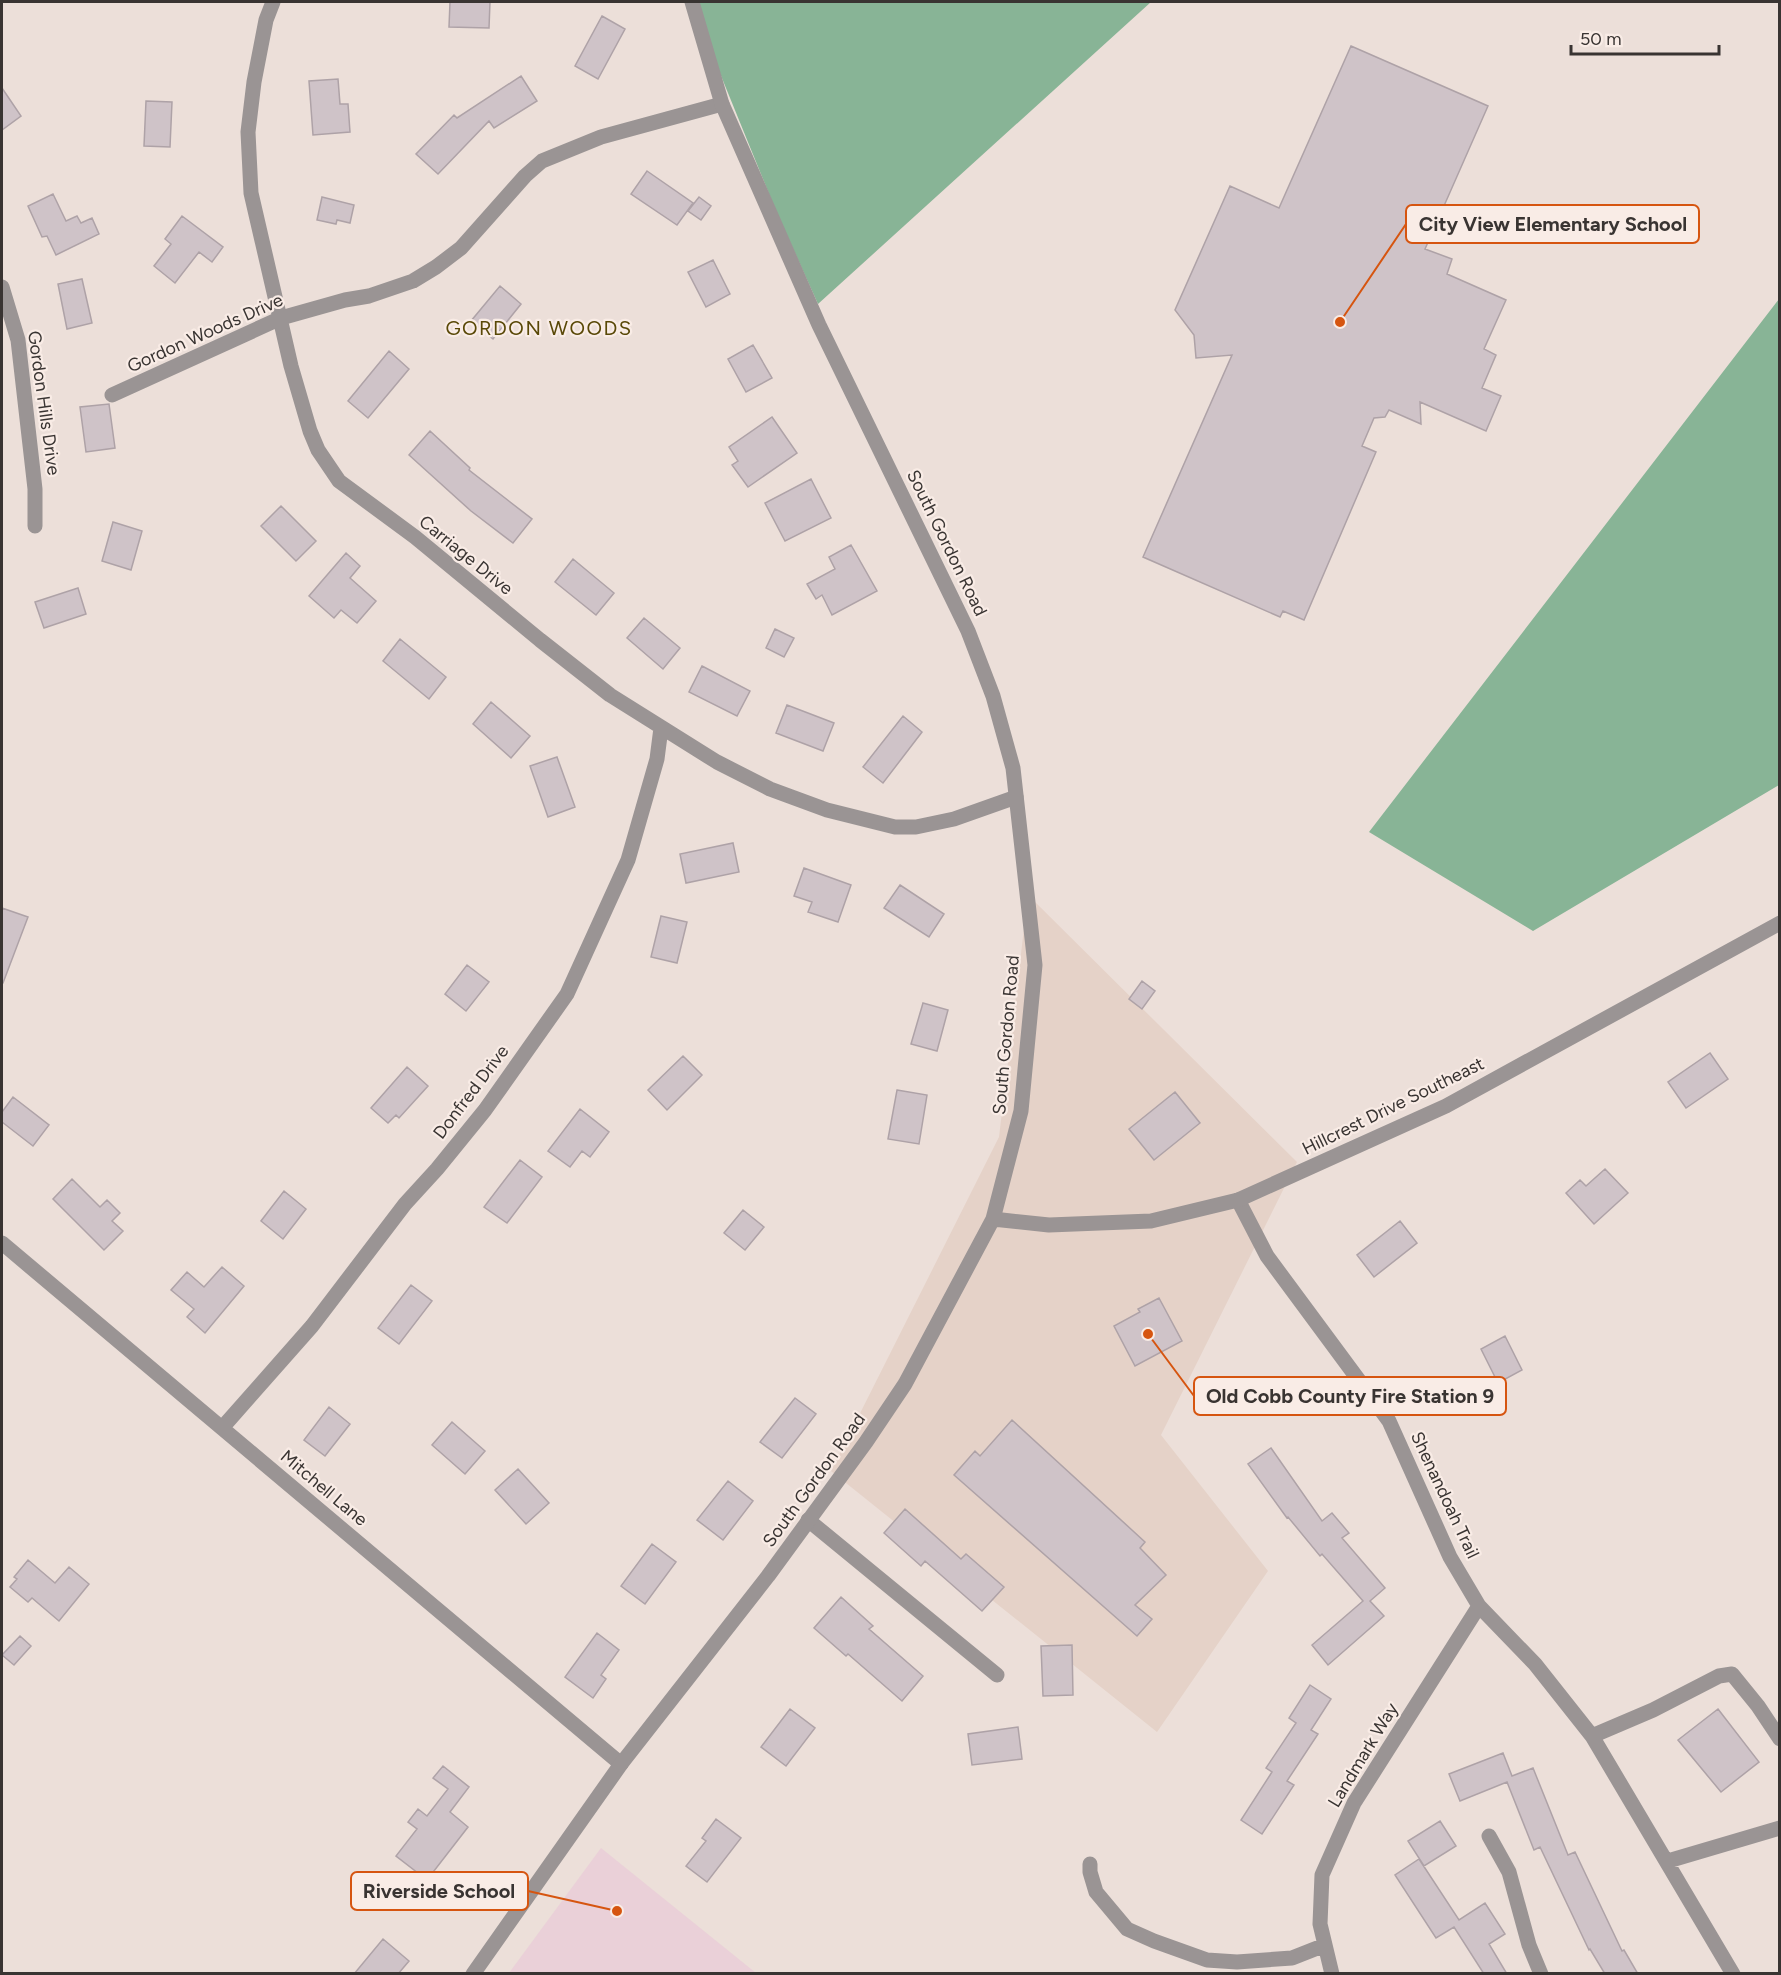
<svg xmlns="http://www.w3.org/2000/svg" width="1781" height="1975" viewBox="0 0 1781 1975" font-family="Figtree,sans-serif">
<rect width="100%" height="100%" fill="#ecdfd9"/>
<!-- built -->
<path fill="#e5d2c8" d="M1028,895L1297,1162L1161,1435L1268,1571L1157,1732L831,1471L999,1137Z"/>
<!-- education -->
<path fill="#ead0d8" d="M601,1848L756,1973H509Z"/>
<!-- forest -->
<path fill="#88b496" d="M691,2H1151L818,304L776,211Z
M1779,299V785L1533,931L1369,832Z"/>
<!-- building -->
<path fill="#cfc3c8" stroke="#aea2a7" stroke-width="1.5" d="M450,2H490L489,28L449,27Z
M602,16L625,29L598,79L575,66Z
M1351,46L1488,106L1425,249L1452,259L1447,274L1506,300L1484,349L1496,355L1482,388L1501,396L1486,431L1420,402L1421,424L1389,410L1385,417L1374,418L1362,446L1376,452L1304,620L1283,611L1280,617L1143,557L1232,355L1196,358L1194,335L1175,310L1230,186L1279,208Z
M521,76L537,101L494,128L489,121L438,174L416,154L454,115L457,118Z
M338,79L340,104H348L350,132L313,135L309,81Z
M2,88L21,116L2,130Z
M146,101L172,102L170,147L144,146Z
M647,171L693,203L677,225L631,194Z
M53,194L66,221L77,216L81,223L92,218L99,234L56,255L47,236L42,237L28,206Z
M322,197L354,205L350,223L337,220L336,224L317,220Z
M699,197L711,206L701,220L688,211Z
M182,216L223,247L212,262L199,252L175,283L154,266L171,244L165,239Z
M713,260L730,294L706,307L688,272Z
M82,279L92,323L67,329L58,284Z
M500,286L521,304L493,339L471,321Z
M753,345L772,378L746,392L728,359Z
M389,351L409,369L368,418L348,401Z
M109,404L115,448L86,452L80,407Z
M772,417L797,453L748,487L732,465L738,461L729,447Z
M430,431L470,468L469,470L532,519L513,543L471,511L409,455Z
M811,479L831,518L785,541L765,503Z
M281,506L316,541L296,561L261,526Z
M113,522L142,531L131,570L102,561Z
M851,545L877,591L832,615L822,595L816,599L807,584L835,569L829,557Z
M346,553L360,566L350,578L376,601L357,623L341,610L334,618L309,596Z
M573,559L614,593L596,615L555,582Z
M78,588L86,614L44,628L35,602Z
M644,618L680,648L663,669L627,638Z
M775,629L794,638L784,657L766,648Z
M400,639L446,677L429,699L383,661Z
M702,666L750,691L737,716L689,692Z
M491,702L530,736L511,758L473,724Z
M787,705L834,723L823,751L776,733Z
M903,716L922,732L883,783L863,767Z
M557,757L575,807L548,817L530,766Z
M733,843L739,872L686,883L680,854Z
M804,868L851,885L838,922L808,912L812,902L794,896Z
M900,885L944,914L929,937L884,908Z
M2,908L28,917L3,983H2Z
M661,916L687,922L677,963L651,957Z
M467,965L489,982L466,1011L445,994Z
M1142,981L1155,991L1142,1009L1129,999Z
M923,1003L948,1010L937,1051L911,1044Z
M1710,1053L1728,1079L1686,1108L1668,1082Z
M683,1056L702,1075L667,1110L648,1090Z
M407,1067L428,1086L399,1118L396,1115L388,1123L371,1108Z
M897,1090L927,1095L919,1144L888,1139Z
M1175,1092L1200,1123L1154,1160L1129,1129Z
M13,1097L49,1125L33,1146L2,1122V1112Z
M580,1109L609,1132L590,1157L582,1151L570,1167L548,1151Z
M520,1160L542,1177L507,1223L484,1207Z
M1605,1169L1628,1193L1594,1224L1566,1193L1580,1180L1586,1186Z
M72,1179L100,1207L107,1200L120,1213L112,1221L123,1231L104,1250L53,1199Z
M284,1191L306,1209L283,1239L261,1221Z
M743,1210L764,1227L745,1250L724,1233Z
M1400,1221L1417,1243L1374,1277L1357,1255Z
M222,1267L244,1286L205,1333L187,1317L194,1309L171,1290L187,1272L204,1287Z
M411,1285L432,1301L399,1344L378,1328Z
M1159,1298L1182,1341L1135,1366L1114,1326L1140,1312L1138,1309Z
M1505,1336L1522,1370L1498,1383L1481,1349Z
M795,1398L816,1414L782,1458L760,1442Z
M329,1407L350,1424L325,1456L304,1440Z
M1012,1420L1145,1542L1140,1548L1166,1575L1135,1605L1152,1619L1137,1636L954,1475L975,1451L980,1456Z
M452,1422L485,1451L465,1474L432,1445Z
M1271,1448L1322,1521L1332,1513L1349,1533L1342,1538L1385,1588L1370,1601L1384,1616L1328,1665L1312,1645L1363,1601L1322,1554L1320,1556L1288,1517L1287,1518L1248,1464Z
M518,1469L549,1503L526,1524L495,1490Z
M728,1481L753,1501L723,1540L697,1520Z
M905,1509L961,1559L966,1554L1004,1587L982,1611L925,1561L921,1566L884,1533Z
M652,1544L676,1562L645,1604L621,1586Z
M28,1560L55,1583L69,1567L89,1584L59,1621L32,1598L28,1602L10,1587L17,1579L14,1577Z
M841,1597L873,1626L869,1629L923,1676L902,1701L848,1654L846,1656L814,1628Z
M597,1633L619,1650L601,1675L606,1679L593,1698L565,1677Z
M20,1636L31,1646L14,1665L2,1655Z
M1072,1645L1073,1695L1043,1696L1041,1646Z
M1310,1685L1331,1699L1311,1730L1318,1734L1287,1781L1294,1785L1262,1834L1241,1820L1272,1772L1266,1768L1296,1723L1289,1718Z
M790,1709L815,1728L786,1766L761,1747Z
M1718,1709L1759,1762L1721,1792L1678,1740Z
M1018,1727L1022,1759L972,1765L968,1734Z
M1503,1753L1512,1776L1533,1768L1568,1855L1575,1852L1622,1951L1624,1950L1638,1974H1605L1590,1949L1589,1950L1540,1847L1534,1850L1507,1782L1460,1801L1449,1774Z
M443,1766L469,1787L450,1812L468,1827L427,1880L396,1856L417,1829L408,1822L418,1809L427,1816L448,1789L433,1778Z
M716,1819L741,1838L707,1882L686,1866L706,1841L702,1838Z
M1440,1821L1456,1846L1424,1866L1408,1841Z
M1419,1859L1459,1920L1485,1903L1505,1934L1489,1944L1507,1974H1484L1454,1927L1436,1938L1395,1875Z
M383,1939L409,1961L398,1974H354Z"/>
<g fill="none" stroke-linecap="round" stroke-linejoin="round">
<!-- minor -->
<path stroke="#9a9494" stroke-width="15" d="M273,2L266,20L254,82L248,132L251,193L291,366L310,431L318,450L339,481L415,537L540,640L610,695L717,762L770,789L827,810L895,827H916L954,819L1016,797
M2,287L18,340L35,489V526
M112,395L281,318L345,300L369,296L413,281L436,267L461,248L525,176L542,161L601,137L722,104
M1238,1200L1267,1256L1389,1421L1450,1557L1479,1606L1535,1664L1592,1736L1733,1974
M2,1243L621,1764
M222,1428L312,1326L405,1204L437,1169L485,1110L567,994L628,860L657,759L661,728
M808,1520L997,1675
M1592,1736L1653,1710L1719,1676L1732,1674L1758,1706L1780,1739
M1489,1836L1509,1872L1529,1945L1541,1974
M1668,1861L1780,1828
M1090,1864V1872L1096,1892L1127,1929L1154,1941L1207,1960L1237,1962L1292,1958L1325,1945
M1332,1974L1320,1924L1322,1875L1354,1803L1479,1606"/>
<!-- tertiary -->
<path stroke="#9a9494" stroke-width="15" d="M993,1219L1049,1225L1151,1221L1238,1200L1446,1106L1780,923
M473,1974L621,1764L768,1576L866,1442L905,1384L993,1219L1021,1111L1035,965L1013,768L993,696L968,631L819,325L722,104L692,2"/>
</g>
<g text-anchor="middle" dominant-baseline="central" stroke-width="4.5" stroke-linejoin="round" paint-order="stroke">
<!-- street labels -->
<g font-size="18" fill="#393432" stroke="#f9ece6">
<text transform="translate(205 333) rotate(-24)">Gordon Woods Drive</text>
<text transform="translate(44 403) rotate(82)">Gordon Hills Drive</text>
<text transform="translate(947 543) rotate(64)">South Gordon Road</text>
<text transform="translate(466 555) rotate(39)">Carriage Drive</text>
<text transform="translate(1006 1035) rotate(-85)">South Gordon Road</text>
<text transform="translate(471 1092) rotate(-53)">Donfred Drive</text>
<text transform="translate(1393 1106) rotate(-26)">Hillcrest Drive Southeast</text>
<text transform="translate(814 1480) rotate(-54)">South Gordon Road</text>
<text transform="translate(324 1488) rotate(40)">Mitchell Lane</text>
<text transform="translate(1445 1495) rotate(65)">Shenandoah Trail</text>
<text transform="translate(1363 1755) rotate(-59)">Landmark Way</text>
</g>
<!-- neighbourhood labels -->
<g font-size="20" letter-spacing="1.5" fill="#594807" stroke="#f9ece6">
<text x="539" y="328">GORDON WOODS</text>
</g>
</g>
<!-- callouts -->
<path fill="none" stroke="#d65510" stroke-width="2" d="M1340 322L1406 224M1148 1334L1194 1396M617 1911L528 1891"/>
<g fill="#d65510" stroke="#f9ece6" stroke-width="2">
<circle cx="1340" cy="322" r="6"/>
<circle cx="1148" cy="1334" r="6"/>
<circle cx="617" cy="1911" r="6"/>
</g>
<g fill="#f9ece6" stroke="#d65510" stroke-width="2">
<rect x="1406" y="205" width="293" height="38" rx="6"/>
<rect x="1194" y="1377" width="312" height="38" rx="6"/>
<rect x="351" y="1872" width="177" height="38" rx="6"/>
</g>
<g font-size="20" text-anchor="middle" font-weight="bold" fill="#393432">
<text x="1553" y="231">City View Elementary School</text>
<text x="1350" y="1403">Old Cobb County Fire Station 9</text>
<text x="439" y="1898">Riverside School</text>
</g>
<!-- border -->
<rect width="1781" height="1975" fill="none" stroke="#393432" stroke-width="6"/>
<!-- scale -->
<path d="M1571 45v9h148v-9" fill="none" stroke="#393432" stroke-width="3"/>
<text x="1580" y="45" font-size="18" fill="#393432" stroke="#f9ece6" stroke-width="4.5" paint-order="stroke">50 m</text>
</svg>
